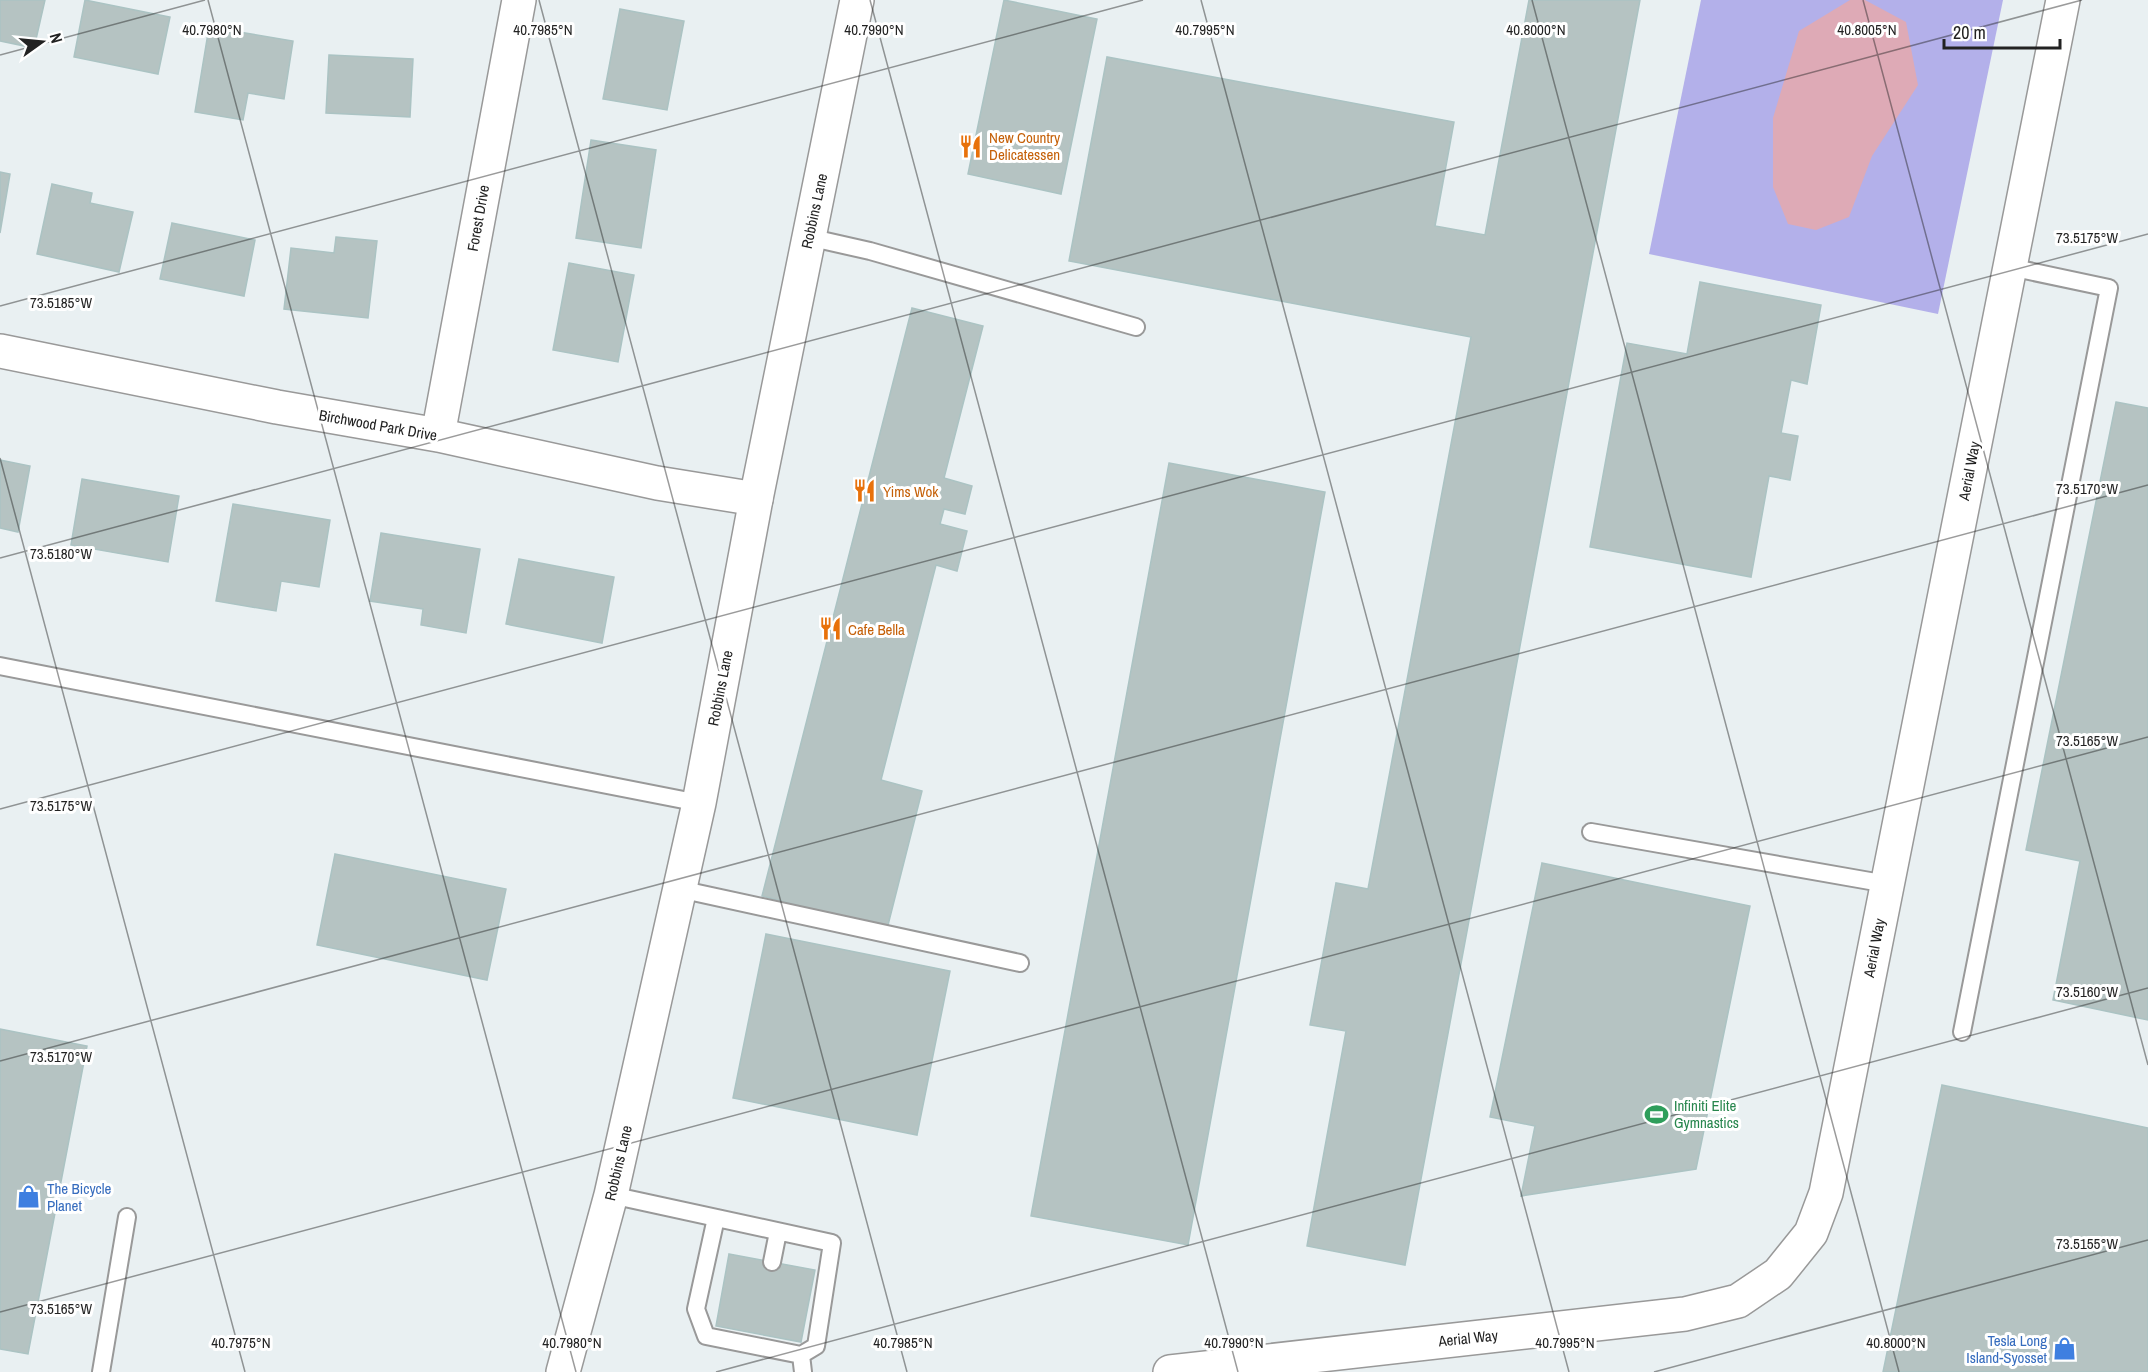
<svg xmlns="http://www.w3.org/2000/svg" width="2148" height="1372" viewBox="0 0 2148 1372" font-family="'Archivo Narrow',sans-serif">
<rect width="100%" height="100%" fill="#e9f0f2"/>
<!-- grass -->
<path fill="#b3b0ea" d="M1701,0H2003L1938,314L1649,254Z"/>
<!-- water -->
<path fill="#deaab6" d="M1850,0H1865L1906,22L1918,85L1872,156L1849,217L1816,230L1788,224L1773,187V118L1799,31Z"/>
<!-- building -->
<path fill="#b5c3c2" stroke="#abc3c3" stroke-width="1.5" d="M0,0H45L34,48L0,41Z
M85,0L170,17L158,74L74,57Z
M1004,0L1097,19L1061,194L968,174Z
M1529,0H1640L1405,1265L1307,1246L1346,1031L1310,1025L1336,883L1368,889L1471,337L1069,261L1107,57L1454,122L1435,226L1485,235Z
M620,9L684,21L667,110L603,99Z
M209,27L293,41L284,99L248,93L243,120L195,112Z
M329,55L413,59L410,117L326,113Z
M591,140L656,150L641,248L576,238Z
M0,172L10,174L0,233Z
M52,184L92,193L90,203L133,212L119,272L37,254Z
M172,223L255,240L244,296L160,279Z
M336,237L377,241L368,318L284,309L291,248L334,253Z
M569,263L634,275L618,362L553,350Z
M1700,282L1821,305L1807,384L1791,380L1781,433L1798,436L1790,480L1769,476L1751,577L1590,547L1627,343L1687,354Z
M912,308L983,326L944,478L972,486L965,514L944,509L940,524L967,531L957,571L936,565L881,780L922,791L887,929L762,896Z
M2116,402L2148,408V1020L2053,1000L2080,861L2026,850Z
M0,460L30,466L18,532L0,528Z
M1169,463L1325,492L1188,1245L1031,1216Z
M82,479L179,496L168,562L71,545Z
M233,504L330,520L319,587L281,581L276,611L216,601Z
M381,533L480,549L466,633L421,625L423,609L370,601Z
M519,559L614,577L602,643L506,624Z
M335,854L506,889L487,980L317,945Z
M1542,863L1750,906L1696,1169L1521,1196L1535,1126L1490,1117Z
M766,934L950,971L917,1135L733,1098Z
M0,1029L87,1046L28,1354L0,1349Z
M1942,1085L2148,1128V1372H1883Z
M729,1254L815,1270L801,1342L716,1326Z"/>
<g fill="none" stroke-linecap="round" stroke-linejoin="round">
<defs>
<path id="service" d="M808,237L870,251L1136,327
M0,666L699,803
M1591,832L1887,884
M679,889L1020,963
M1962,1032L2109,288L2010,267
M611,1195L832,1243L816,1346L801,1355L706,1336L696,1309L716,1218
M772,1262L778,1232
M801,1355L803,1372
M101,1372L127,1217"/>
<path id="minor" d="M0,351L277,407L438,435L657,483L756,499
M438,435L519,0
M1170,1372L1685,1314L1738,1301L1778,1274L1811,1233L1826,1193L2063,0"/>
<path id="tertiary" d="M563,1372L611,1195L699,803L756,499L857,0"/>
</defs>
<!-- service casing -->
<use href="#service" stroke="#999" stroke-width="20"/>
<!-- minor casing -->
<use href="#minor" stroke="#999" stroke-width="36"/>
<!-- tertiary casing -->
<use href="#tertiary" stroke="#999" stroke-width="36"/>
<!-- service -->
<use href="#service" stroke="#fff" stroke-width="16"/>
<!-- minor -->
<use href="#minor" stroke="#fff" stroke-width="33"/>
<!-- tertiary -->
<use href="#tertiary" stroke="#fff" stroke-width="33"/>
</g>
<!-- ticks -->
<path fill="none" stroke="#222" stroke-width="1.5" stroke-opacity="0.45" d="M208,0L576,1372M539,0L907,1372M870,0L1238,1372M1201,0L1569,1372M1532,0L1899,1372M1863,0L2148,1065M0,55L205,0M0,306L1143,0M0,458L245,1372M0,558L2082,0M0,809L2148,234M0,1061L2148,485M0,1312L2148,737M716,1372L2148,988M1654,1372L2148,1240"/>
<!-- icons -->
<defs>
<symbol id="restaurant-bare" viewBox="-9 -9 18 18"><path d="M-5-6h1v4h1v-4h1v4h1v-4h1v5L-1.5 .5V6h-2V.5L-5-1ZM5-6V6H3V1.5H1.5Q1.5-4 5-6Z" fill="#e8710a" stroke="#fff" stroke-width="2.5" paint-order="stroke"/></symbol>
<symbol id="stadium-bare" viewBox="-9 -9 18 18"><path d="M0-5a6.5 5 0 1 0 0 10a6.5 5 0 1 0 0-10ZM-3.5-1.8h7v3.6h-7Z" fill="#2e9e5b" stroke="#fff" stroke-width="2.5" paint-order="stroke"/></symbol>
<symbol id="shop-bare" viewBox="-9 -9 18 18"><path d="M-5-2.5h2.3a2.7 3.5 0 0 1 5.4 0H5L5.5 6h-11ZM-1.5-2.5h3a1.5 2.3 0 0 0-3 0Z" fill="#3f7fe0" stroke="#fff" stroke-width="2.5" paint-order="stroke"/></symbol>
</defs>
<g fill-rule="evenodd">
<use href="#restaurant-bare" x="954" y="130" width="33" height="33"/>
<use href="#restaurant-bare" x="848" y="474" width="33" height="33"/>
<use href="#restaurant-bare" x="814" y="612" width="33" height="33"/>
<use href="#stadium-bare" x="1640" y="1098" width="33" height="33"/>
<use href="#shop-bare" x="12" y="1180" width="33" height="33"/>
<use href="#shop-bare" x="2048" y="1332" width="33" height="33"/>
</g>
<g text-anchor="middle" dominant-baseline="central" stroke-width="6" stroke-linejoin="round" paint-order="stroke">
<!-- food labels -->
<g font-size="15" fill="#c56008" stroke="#fff" text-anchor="start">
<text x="989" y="137">New Country<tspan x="989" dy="17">Delicatessen</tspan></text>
<text x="883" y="491">Yims Wok</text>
<text x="848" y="629">Cafe Bella</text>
</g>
<!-- street labels -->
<g font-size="15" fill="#222" stroke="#fff">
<text transform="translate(814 211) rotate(-78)">Robbins Lane</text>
<text transform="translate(478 218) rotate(-80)">Forest Drive</text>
<text transform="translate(378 425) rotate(10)">Birchwood Park Drive</text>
<text transform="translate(1969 471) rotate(-79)">Aerial Way</text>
<text transform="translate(720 688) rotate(-79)">Robbins Lane</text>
<text transform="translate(1874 948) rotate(-79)">Aerial Way</text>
<text transform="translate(618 1163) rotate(-77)">Robbins Lane</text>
<text transform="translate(1468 1338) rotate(-6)">Aerial Way</text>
</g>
<!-- leisure labels -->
<g font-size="15" fill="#27864d" stroke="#fff" text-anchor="start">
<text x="1674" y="1105">Infiniti Elite<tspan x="1674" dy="17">Gymnastics</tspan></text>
</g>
<!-- shop labels -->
<g font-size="15" fill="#366cbe" stroke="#fff" text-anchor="start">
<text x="47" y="1188">The Bicycle<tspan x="47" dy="17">Planet</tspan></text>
<text x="2047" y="1340" text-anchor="end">Tesla Long<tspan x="2047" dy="17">Island-Syosset</tspan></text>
</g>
</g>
<g font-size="15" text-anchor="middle" fill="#222" stroke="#fff" stroke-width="6" stroke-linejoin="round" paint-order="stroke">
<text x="212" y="35">40.7980°N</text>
<text x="543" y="35">40.7985°N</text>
<text x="874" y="35">40.7990°N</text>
<text x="1205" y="35">40.7995°N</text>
<text x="1536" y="35">40.8000°N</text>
<text x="1867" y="35">40.8005°N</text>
<text x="2087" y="243">73.5175°W</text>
<text x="61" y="308">73.5185°W</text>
<text x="2087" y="494">73.5170°W</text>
<text x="61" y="559">73.5180°W</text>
<text x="2087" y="746">73.5165°W</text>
<text x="61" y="811">73.5175°W</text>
<text x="2087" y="997">73.5160°W</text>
<text x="61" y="1062">73.5170°W</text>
<text x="2087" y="1249">73.5155°W</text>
<text x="61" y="1314">73.5165°W</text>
<text x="241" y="1348">40.7975°N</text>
<text x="572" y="1348">40.7980°N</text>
<text x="903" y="1348">40.7985°N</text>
<text x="1234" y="1348">40.7990°N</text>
<text x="1565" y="1348">40.7995°N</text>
<text x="1896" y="1348">40.8000°N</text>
</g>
<!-- north arrow -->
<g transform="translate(42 42) rotate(75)" stroke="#ffffff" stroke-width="4.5" paint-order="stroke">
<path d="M0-4.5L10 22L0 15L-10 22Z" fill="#222222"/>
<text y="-9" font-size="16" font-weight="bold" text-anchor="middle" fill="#222222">N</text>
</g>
<!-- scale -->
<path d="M1944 39v9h116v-9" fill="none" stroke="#222222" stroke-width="3"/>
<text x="1953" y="39" font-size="18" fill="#222222" stroke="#ffffff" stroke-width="4.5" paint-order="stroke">20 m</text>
</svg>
